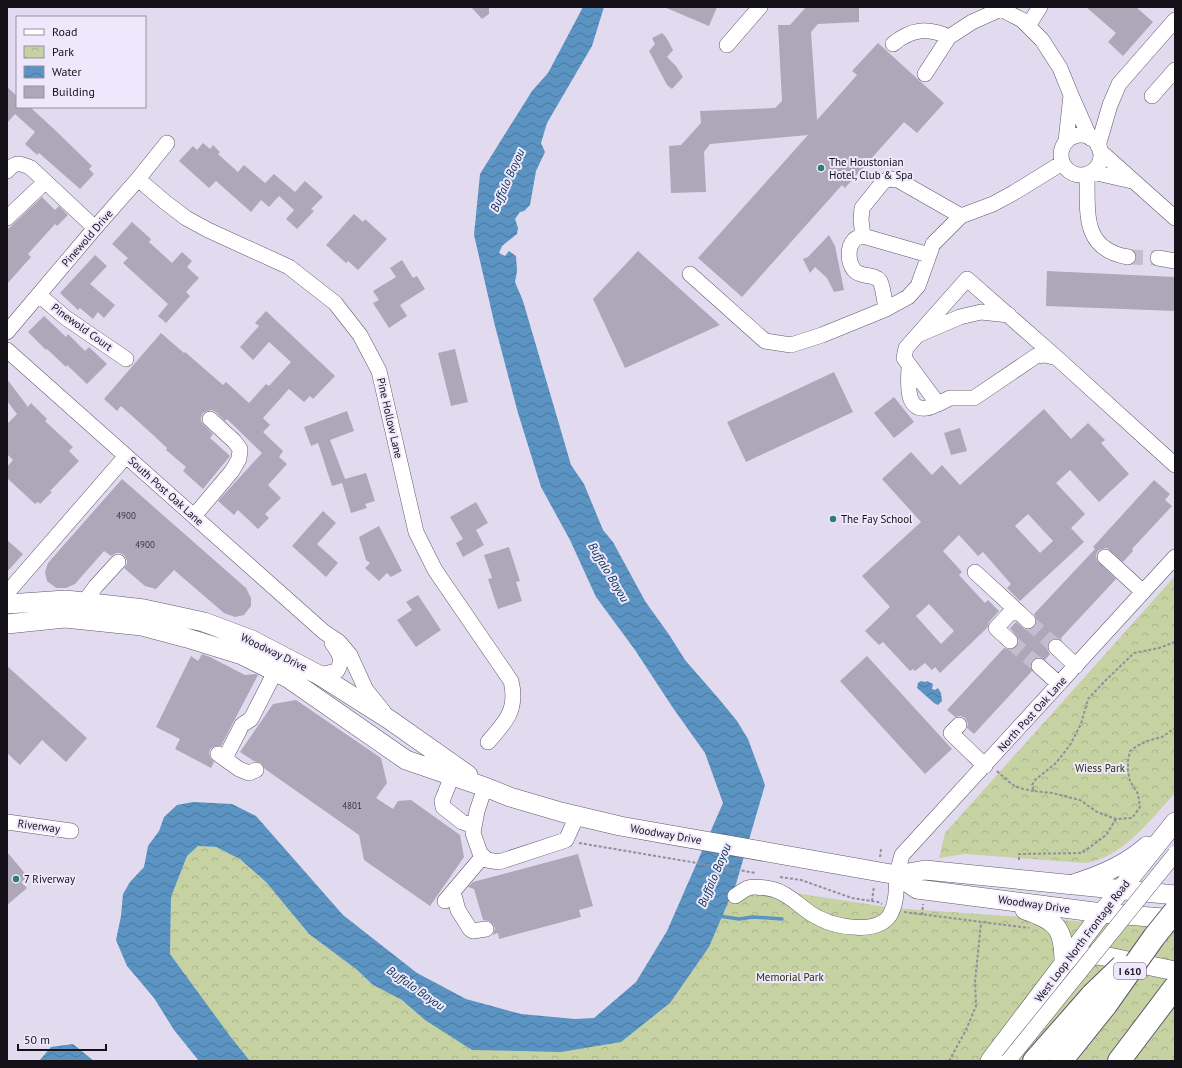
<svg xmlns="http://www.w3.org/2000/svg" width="1182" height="1068" viewBox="0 0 1182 1068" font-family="'PT Sans',sans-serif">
<defs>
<pattern id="park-crowns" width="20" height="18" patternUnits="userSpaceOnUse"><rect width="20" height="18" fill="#c6d2a2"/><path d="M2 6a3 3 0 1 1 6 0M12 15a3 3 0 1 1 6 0" fill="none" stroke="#a9b38b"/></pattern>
<pattern id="water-waves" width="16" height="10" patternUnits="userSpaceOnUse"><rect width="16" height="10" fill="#5b94c2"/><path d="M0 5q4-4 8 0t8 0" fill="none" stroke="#4a779d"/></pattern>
</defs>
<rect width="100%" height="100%" fill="#e2dbef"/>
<!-- park -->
<path fill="url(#park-crowns)" d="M1175,576V793C1154,816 1130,848 1100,859C1096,861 1090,862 1085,863L965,854L939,858L945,833Z
M198,846L216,847L240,859L266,882L309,934L356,969L373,985L402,1000L425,1020L561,1052L709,947L736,884L893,908L1175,928V1061H250L230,1036L170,954L171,897L187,856Z"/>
<!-- water -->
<path fill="url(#water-waves)" d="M583,7H604L592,46L547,123L541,143L545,152L536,171L530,205L524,211L520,212L515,219L518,228L517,234L502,246L499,253L505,256L509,251L516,256L517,271L515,282L523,301L571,465L584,484L603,530L613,542L645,601L670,636L685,660L719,699L737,721L748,739L765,785L736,884L709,947L670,1003L621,1042L561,1052L472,1050L425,1020L402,1000L373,985L356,969L309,934L266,882L240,859L216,847L198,846L187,856L171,897L170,954L230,1036L250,1061H199L174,1030L154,998L127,966L116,940L121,916L123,894L130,882L144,867L148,846L159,831L164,817L177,805L193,802L232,804L256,816L343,915L417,973L466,999L521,1014L575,1019L594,1018L636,982L667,931L723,803L705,753L673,708L635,650L596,597L570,540L541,487L518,413L495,326L474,235L480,174L532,91L548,73Z
M921,681L925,682L927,681L933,684L932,689L935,690L938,688L941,693L942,701L938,705L934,703L917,688L918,683Z
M73,1044L94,1061H39L51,1047Z"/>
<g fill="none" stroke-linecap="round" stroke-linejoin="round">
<!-- stream -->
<path stroke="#5b94c2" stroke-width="3.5" d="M719,916L739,919L753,917L782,919"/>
</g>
<!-- building -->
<path fill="#aea7ba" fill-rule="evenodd" d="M471,7H489V14L482,19Z
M664,7H717L709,26Z
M806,7H859V22L818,24L811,32L817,120L857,75L852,71L878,43L944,103L917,133L904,122L845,188L842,185L742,297L698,258L808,135L710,144L704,152L706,192L671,193L669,146L681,145L701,123L700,111L775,108L782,101L778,25H790Z
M1086,7H1136L1153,22L1123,56L1108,42L1116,33Z
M662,33L666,37L673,50L667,57L676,66L683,77L672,89L667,85L649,51L655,44L652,38Z
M7,87L17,96V107H30L55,130L92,166L89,169L94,174L80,189L39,153L37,155L25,144L35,132L15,114L7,123Z
M203,143L210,149L213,145L220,152L218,154L238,172L244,165L265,183L274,174L295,192L305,181L323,197L311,209L314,211L297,229L286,219L294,210L279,196L269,207L261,200L251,212L216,181L209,188L179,161L193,146L197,150Z
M42,197L55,210L59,206L68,215L57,226L55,224L28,254L31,257L7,284V230Z
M354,214L363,222L365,219L387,239L358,270L348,261L346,263L326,245Z
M132,222L151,239L149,242L172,263L182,252L192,261L187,267L199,278L186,292L190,296L166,323L158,316L168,304L123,263L128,258L112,244Z
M829,235L835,246L844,290L834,292L827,278L815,267L810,273L803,259L808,257Z
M638,251L720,325L625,368L593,299Z
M95,255L107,266L90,284L115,305L104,318L98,312L93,319L80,308L78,310L60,293Z
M402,260L413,278L417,276L425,289L400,305L407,316L389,328L373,303L379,300L373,291L396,277L390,268Z
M1047,271L1175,277V311L1046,306Z
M266,311L335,376L313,399L310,396L304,402L289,389L263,418L270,425L263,432L283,451L279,457L287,464L268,485L281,498L265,514L269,518L258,529L238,510L234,515L218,501L262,453L227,419L225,421L216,412L212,410L207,411L203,413L201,417V421L204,425L213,434L210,438L230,456L203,489L183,471L186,467L166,450L167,448L152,434L121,406L117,411L104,399L161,333L184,353L185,352L223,385L226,382L249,403L266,384L269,386L291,362L269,342L253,360L240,347L259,326L255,323Z
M44,316L66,337L68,334L85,351L89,347L107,364L87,384L67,365L66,367L47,349L46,350L28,332Z
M455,349L468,402L451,406L438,353Z
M834,372L853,412L746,462L727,422Z
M7,379L28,407L31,403L47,419L45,421L73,447L69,451L79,461L50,491L52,492L40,504L38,502L35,504L7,478V467L13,460L7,454V424L17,414L7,401Z
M894,397L914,422L894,438L874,413Z
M1044,409L1071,439L1088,423L1105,440L1101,443L1129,474L1099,502L1070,470L1056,483L1085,514L1071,528L1084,542L1020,601L1007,588L1011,584L983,552L978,556L959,535L943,551L962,572L959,575L985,603L988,600L999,611L989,622L987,628L940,673L935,667L932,670L925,663L915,671L913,669L910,671L883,642L879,645L865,631L890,607L862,576L921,522L882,479L911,452L932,475L942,465L960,485ZM1028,514L1053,541L1040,553L1015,526ZM929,604L954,631L941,644L916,616Z
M347,411L354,431L330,440L345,479L366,473L375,501L365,504L367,508L351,513L342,483L332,486L318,443L311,446L304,427Z
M960,428L967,451L951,455L944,433Z
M122,479L246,588L251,598V606L244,615L235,617L224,613L174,570L156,589L145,586L124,568L127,564V560L124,555L120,553H116L111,556L104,551L75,584L66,588H56L47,581L45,572L48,563Z
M1154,480L1170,494L1165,500L1172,506L1132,549L1133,551L1123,562L1107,548L1102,549L1098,551L1096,555L1097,560L1116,579L1061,638L1062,641L1058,638H1054L1049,641L1047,645V649L1050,654L1045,660L1040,657H1037L1033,660L1030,665L1032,671L974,734L967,728L968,723L965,718L961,716L955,717L947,710L1004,648L1012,650L1017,647L1019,643L1018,638L1010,628L1016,622L1026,630H1030L1034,627L1037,623L1036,618L1034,614L1095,549L1093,547Z
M476,502L488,523L476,530L484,545L463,557L456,543L463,539L450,517Z
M323,511L336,523L317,544L338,563L326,577L292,546Z
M379,526L402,571L391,577L387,573L379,581L365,568L370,563L366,560L359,537Z
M7,540L23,554L7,572Z
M509,547L520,581L516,582L522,601L498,609L488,579L492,578L484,555Z
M418,595L441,630L416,647L397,620L412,610L406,602Z
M202,654L210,657L245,675L256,674L258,675L221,746H215L210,749L209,753L210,757L214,762L211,768L175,749L180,739L156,727L191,656L198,661Z
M867,656L952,749L925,774L840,681Z
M7,666L87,738L66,762L42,740L20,765L7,753Z
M296,700L381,758L387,783L376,798L393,809L398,801L411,800L460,835L464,857L430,906L364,860L359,835L265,769L261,763L254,761L240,752L273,704Z
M7,852L28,877L21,882L27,888L7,905Z
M578,854L593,906L579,910L581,917L499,939L498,933L493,935L495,928L493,924L489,921L483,920L474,889L468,887L473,882Z"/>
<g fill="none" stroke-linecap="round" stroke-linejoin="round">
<!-- minor-tunnel -->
<path stroke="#c3bdcf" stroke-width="15" stroke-dasharray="15 8" stroke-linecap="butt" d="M1128,257L1158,258
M1028,621L1056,647
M1010,641L1039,666"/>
<defs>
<path id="minor" d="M1028,26L1040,7
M893,44C911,29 927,27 949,37
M727,45L760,7
M925,74L949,37L972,22L1001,9L1022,20L1042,40L1060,68L1071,95L1066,141
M1071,95L1090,138
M1152,96L1175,70
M1061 155a20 20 0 1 1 40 0a20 20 0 1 1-40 0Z
M1098,146L1110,105L1119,84L1175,20
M1100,151L1175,218
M7,171C16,161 20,163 31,168L95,228
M1092,172L1132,181
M1087,174C1088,212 1081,249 1128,257
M138,179L165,202L186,218L208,230L289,267L335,303L360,335L379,371L416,532L435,570L511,681C518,709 506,722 488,742
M7,218L45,182
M863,236L861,220L862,208L883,182L889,179L898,180L961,216
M1158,258L1175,261
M690,274L765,341L791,345L822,335L886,309L908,297L918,286L933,244L961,216L993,204L1015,192L1062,163
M39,295L66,318L126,359
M886,309C885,303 883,287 880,281C874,273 861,278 854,270C848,262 847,248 854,240C856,238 860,237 863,236L929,255
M7,332L95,228L138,179L167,143
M920,334L960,317L981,312L1009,315
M7,350L324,632L339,642L350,655L366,690L383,711
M1057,358L1046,355L1036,356L974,398H950L938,404L904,358L906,348L967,279L1057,358L1175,465
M909,366C909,379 904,411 926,408C930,408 934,405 938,404
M194,516L232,471L239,459L240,449L234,441L210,419
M1105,557L1143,592
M975,572L1028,621
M7,593L126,456
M84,602L96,586L118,562
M1010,641L996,628L1014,609
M1056,647L1076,666
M1039,666L1059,684
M319,675L337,671C344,659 339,653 332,643
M959,725L951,733L985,766
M218,754L239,769L249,773L256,770
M225,758L242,725L251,719L275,672
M452,776L442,801L443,807L462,822L474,826
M485,787L477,811L473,833L480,853L487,860L499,862L566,840L577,816
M7,822L71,831
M453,892L458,910L470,929L473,931L486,929
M735,896C739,894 743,890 748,888C753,886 769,888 775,890C792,895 803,911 819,918C836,927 877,935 890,915C897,903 896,889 897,876C898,869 900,862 902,855L1175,557
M445,901L483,856"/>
<path id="major" d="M7,604L66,600L144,609L204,622L252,640L319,675L390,720L468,775
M7,624L65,618L142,626L187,638L242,655L288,678L406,760L485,787L510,797L561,812L620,826L897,875L925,870L1175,895
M897,875L917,889L1102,913L1175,919
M1076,883C1102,875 1127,864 1147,846
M1025,910C1058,921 1064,929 1064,964
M1079,960L1081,958L1099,955L1175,971
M990,1061L1102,913L1175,822"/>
<path id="highway" d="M1034,1061L1092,995
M1061,1061L1106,1005
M1119,1061L1175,987"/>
</defs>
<!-- minor casing -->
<use href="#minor" stroke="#5e5869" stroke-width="16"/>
<!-- major casing -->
<use href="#major" stroke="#5e5869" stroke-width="20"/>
<!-- highway casing -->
<use href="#highway" stroke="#5e5869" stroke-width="24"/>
<!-- path -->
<path stroke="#938d9c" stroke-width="2" stroke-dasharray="3 2" stroke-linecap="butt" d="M1175,642L1159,648L1134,653L1106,680L1088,699L1081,724L1070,745L1056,763L1035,780L1032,785L1034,791L1052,793L1080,800L1097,812L1116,819L1132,818L1140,807L1138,794L1130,781L1128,771V761L1130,751L1137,746L1147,741L1162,737L1175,728
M997,771C1012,785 1014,788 1034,791
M579,843L756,873
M880,857L881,849L882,850
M1019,860V854L1082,853L1106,835L1116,819
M780,877L801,880L852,898L878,902L882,904
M872,901L874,886
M904,912L1029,928
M922,915L923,904
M949,1061L966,1030L976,1006L975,982L981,923"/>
<!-- minor -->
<use href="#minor" stroke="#fff" stroke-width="15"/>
<!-- major -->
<use href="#major" stroke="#fff" stroke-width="19"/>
<!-- highway -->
<use href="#highway" stroke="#fff" stroke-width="22"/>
<defs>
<path id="minor-bridge" d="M1008,1061L1175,854"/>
<path id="highway-bridge" d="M1092,995L1122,966
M1106,1005L1154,937L1175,911"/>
</defs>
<!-- minor-bridge casing -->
<use href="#minor-bridge" stroke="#5e5869" stroke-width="16" stroke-linecap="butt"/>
<!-- highway-bridge casing -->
<use href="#highway-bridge" stroke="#5e5869" stroke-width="24" stroke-linecap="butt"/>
<!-- minor-bridge -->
<use href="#minor-bridge" stroke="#fff" stroke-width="15"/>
<!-- highway-bridge -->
<use href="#highway-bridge" stroke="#fff" stroke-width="22"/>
</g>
<!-- markers -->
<g fill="#307a7b" stroke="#efe8fc" stroke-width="1.5">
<circle cx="821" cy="168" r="4"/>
<circle cx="833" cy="519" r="4"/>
<circle cx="16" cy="879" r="4"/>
</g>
<g text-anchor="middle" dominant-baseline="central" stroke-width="4" stroke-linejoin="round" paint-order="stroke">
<!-- number labels -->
<g font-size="9" fill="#3a3640">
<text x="126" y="515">4900</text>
<text x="145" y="544">4900</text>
<text x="352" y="805">4801</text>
</g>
<!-- shield labels -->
<rect fill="#efe8fc" stroke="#56525c" stroke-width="1" x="1114" y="963" width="32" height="16" rx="3"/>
<g font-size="10" font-weight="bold" fill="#141118">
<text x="1130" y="971">I 610</text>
</g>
<!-- poi labels -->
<g font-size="11" fill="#141118" stroke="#efe8fc" text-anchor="start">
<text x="829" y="162">The Houstonian<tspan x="829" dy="13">Hotel, Club &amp; Spa</tspan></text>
<text x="841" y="519">The Fay School</text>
<text x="24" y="879">7 Riverway</text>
</g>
<!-- street labels -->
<g font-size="11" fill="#141118" stroke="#efe8fc">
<text transform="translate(87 238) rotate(-49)">Pinewold Drive</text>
<text transform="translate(82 327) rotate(36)">Pinewold Court</text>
<text transform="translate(390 418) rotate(77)">Pine Hollow Lane</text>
<text transform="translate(166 491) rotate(42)">South Post Oak Lane</text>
<text transform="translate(274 652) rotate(26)">Woodway Drive</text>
<text transform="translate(1032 714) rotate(-48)">North Post Oak Lane</text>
<text transform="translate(39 826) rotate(8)">Riverway</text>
<text transform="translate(666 834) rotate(10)">Woodway Drive</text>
<text transform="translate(1034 904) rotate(8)">Woodway Drive</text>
<text transform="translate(1082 941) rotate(-53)">West Loop North Frontage Road</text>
</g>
<!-- park labels -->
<g font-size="11" fill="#272d0f" stroke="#efe8fc">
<text x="1100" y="768">Wiess Park</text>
<text x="790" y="977">Memorial Park</text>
</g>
<!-- water labels -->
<g font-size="12" font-style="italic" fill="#00304e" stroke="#efe8fc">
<text transform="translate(507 180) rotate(-66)">Buffalo Bayou</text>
<text transform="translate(609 572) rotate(59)">Buffalo Bayou</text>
<text transform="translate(714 875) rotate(-67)">Buffalo Bayou</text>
<text transform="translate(416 988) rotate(35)">Buffalo Bayou</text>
</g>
</g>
<!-- border -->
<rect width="1182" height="1068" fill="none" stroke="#141118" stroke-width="16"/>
<!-- legend -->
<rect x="16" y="16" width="130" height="92" fill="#efe8fc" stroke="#9792a1"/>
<rect x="24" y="29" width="20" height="6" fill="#ffffff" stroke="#9792a1"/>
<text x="52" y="36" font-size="12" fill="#141118">Road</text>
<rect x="24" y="46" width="20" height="12" fill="url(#park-crowns)" stroke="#9792a1"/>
<text x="52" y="56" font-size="12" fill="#141118">Park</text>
<rect x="24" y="66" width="20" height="12" fill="url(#water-waves)" stroke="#9792a1"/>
<text x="52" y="76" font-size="12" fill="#141118">Water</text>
<rect x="24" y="86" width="20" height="12" fill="#aea7ba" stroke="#9792a1"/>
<text x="52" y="96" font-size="12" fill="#141118">Building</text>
<!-- scale -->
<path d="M18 1044v6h88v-6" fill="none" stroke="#141118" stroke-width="2"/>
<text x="24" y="1044" font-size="12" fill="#141118" stroke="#efe8fc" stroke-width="3" paint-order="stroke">50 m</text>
</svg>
